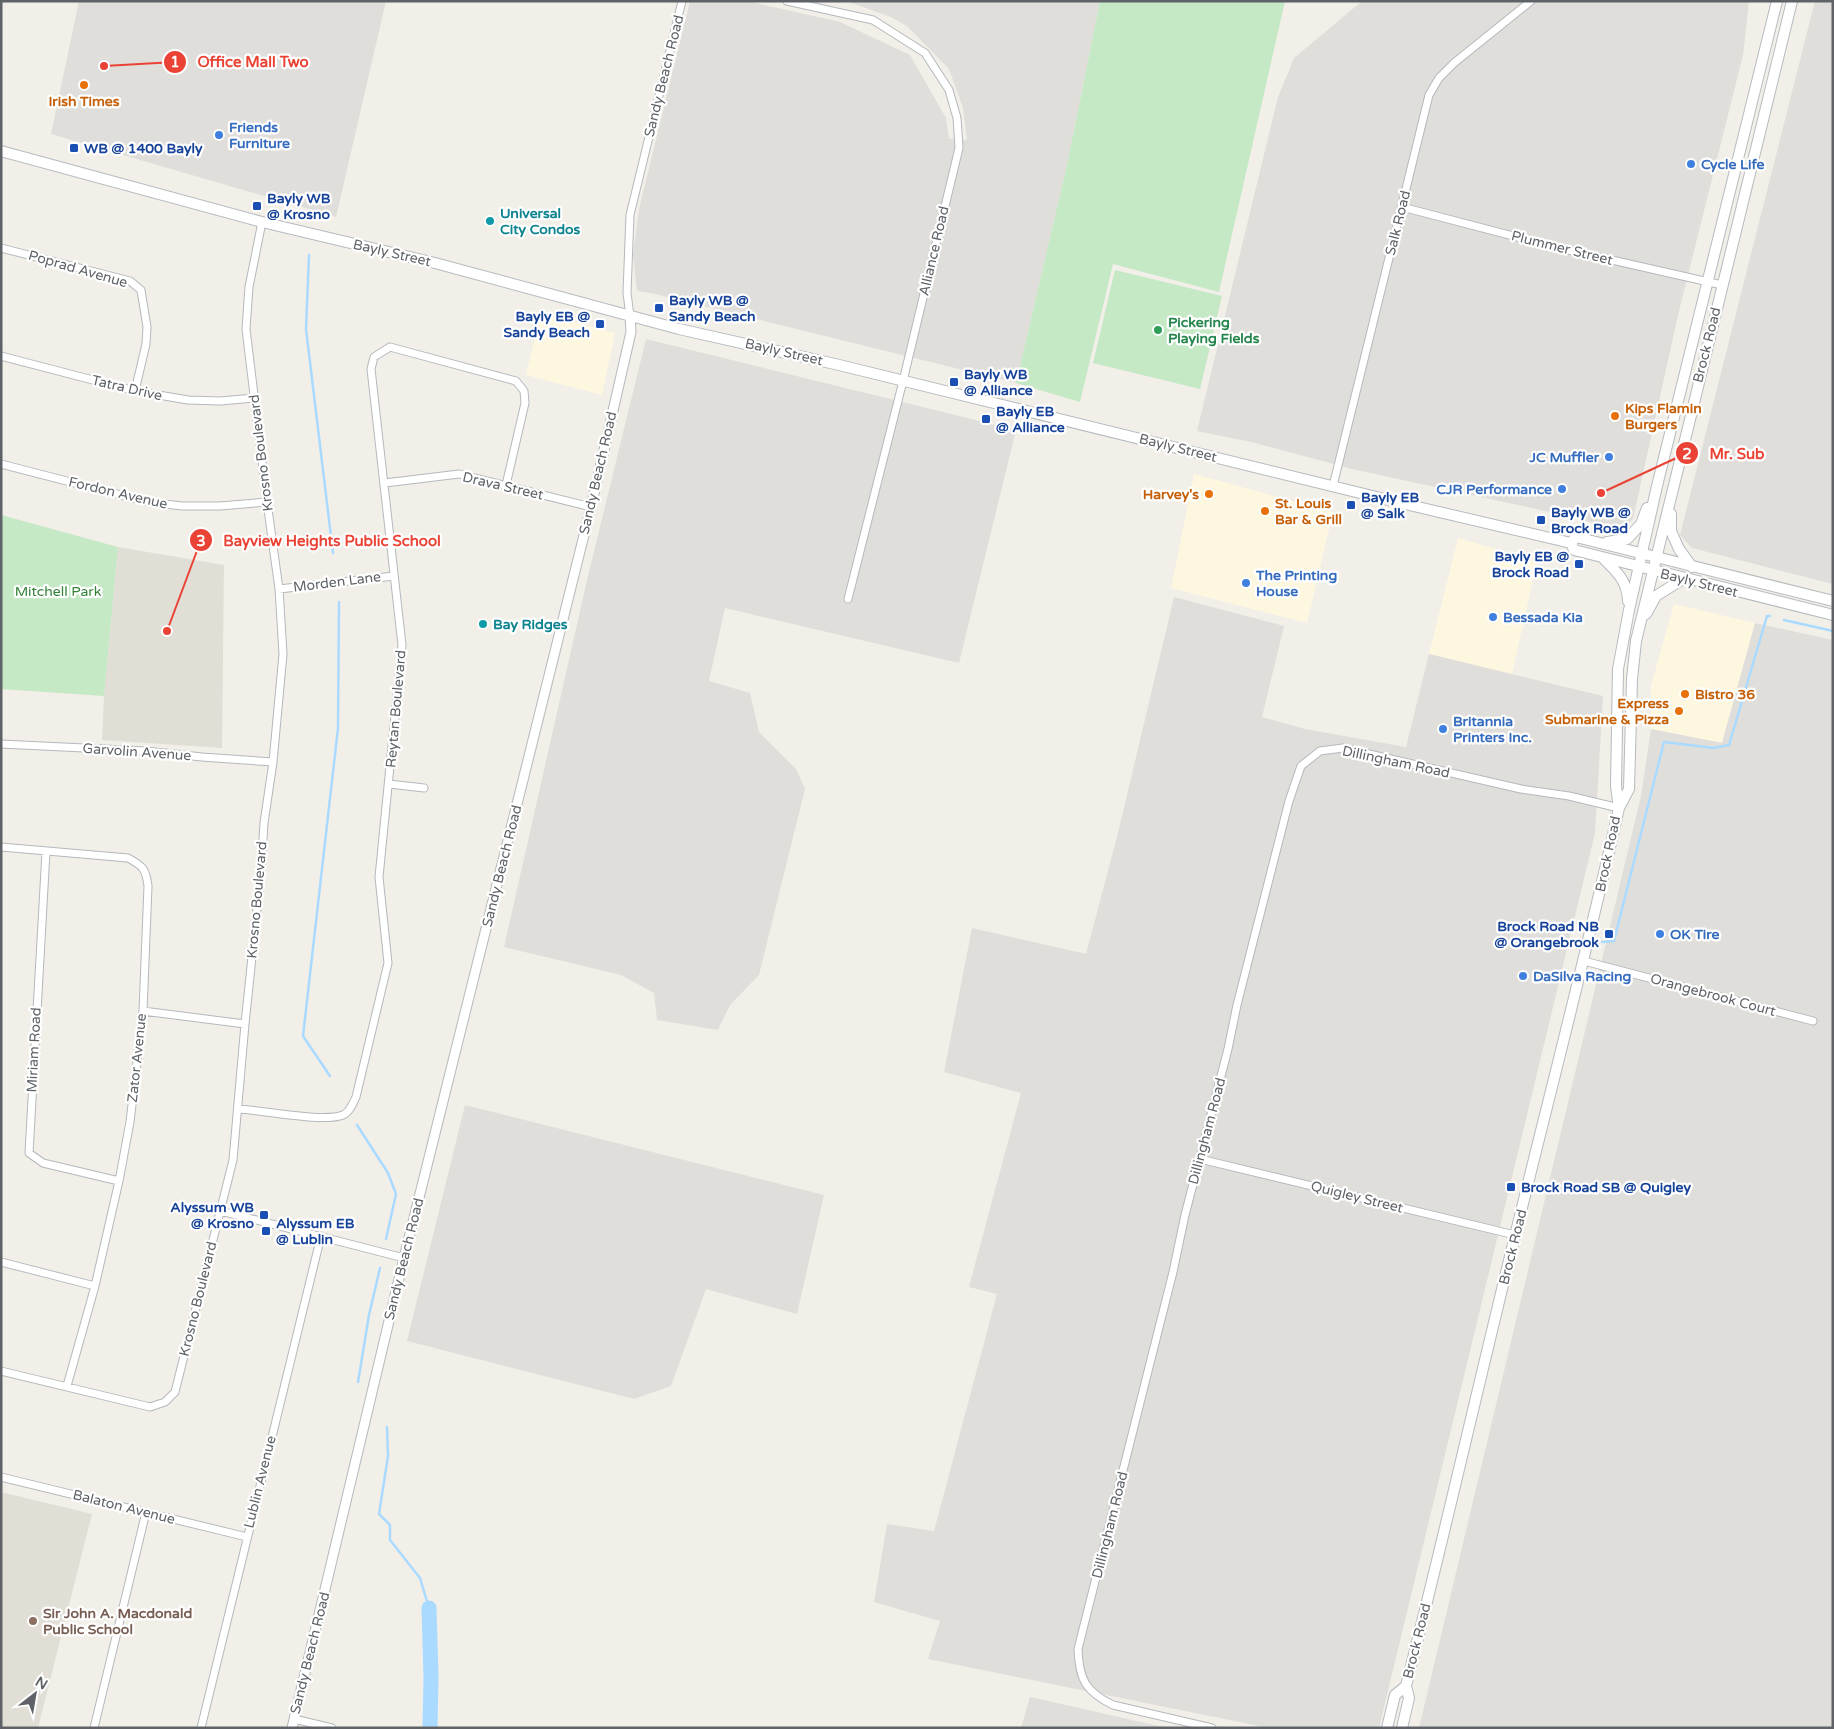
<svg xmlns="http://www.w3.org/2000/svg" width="1834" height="1729" viewBox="0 0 1834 1729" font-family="'Varela Round',sans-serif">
<rect width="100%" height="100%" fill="#f1efe8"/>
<!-- commercial -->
<path fill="#fef7e0" d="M541,314L615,333L602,395L526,375Z
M1194,474L1333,512L1307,623L1171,588Z
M1458,538L1537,561L1512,674L1429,654Z
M1674,604L1755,623L1722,743L1651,729V686Z"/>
<!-- industrial -->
<path fill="#e0deda" d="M79,1H386L336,217L51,134Z
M690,1H747L840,22L910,55L946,118L949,139L967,140L963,108L949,69L907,26L891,17L846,1H1100L1067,165L1016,383L655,294L637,291L633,254L639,209Z
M1362,1H1749L1743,55L1678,315L1633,519L1621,530L1568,516L1352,469L1251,442L1197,431L1278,97L1294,58Z
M1815,1H1833V584L1692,548L1680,535Z
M646,339L1016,430L959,663L725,608L709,681L750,693L759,732L796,769L805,789L759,975L730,1005L718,1030L657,1020L654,993L621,975L504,947L587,580Z
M1174,597L1284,626L1262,717L1305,729L1406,747L1429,654L1603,696L1595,833L1379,1728H1269L928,1659L940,1621L874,1602L887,1524L934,1531L997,1294L969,1287L1021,1093L944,1072L972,928L1086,954L1118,833Z
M1755,623L1833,640V1728H1419L1641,796L1651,729L1722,743Z
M465,1105L824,1195L797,1314L706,1289L671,1386L634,1399L407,1341Z
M1030,1697L1168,1728H1021Z"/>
<!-- education -->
<path fill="#e1ded6" d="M118,547L224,565L222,748L102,740L104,696Z
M1,1492L92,1514L38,1728H1Z"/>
<!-- green -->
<path fill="#c5e8c5" d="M1100,1H1285L1219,292L1113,264L1080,402L1016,383L1067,165Z
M1115,270L1222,296L1200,389L1093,363Z
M1,515L118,547L104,696L1,689Z"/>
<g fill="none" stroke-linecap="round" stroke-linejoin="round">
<!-- stream -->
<path stroke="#aadaff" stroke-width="2.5" d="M309,255L306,329L333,553
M1784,620L1833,631
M1602,942L1614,941L1664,742L1714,748L1729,745L1767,616H1770
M330,1076L303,1036L338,728L339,602
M357,1125L388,1173L396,1194L386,1239
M358,1382L369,1315L380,1268
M387,1427L388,1456L379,1514L390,1525V1540L420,1578L429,1608"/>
<!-- river -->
<path stroke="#aadaff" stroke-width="15" d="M429,1608L431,1677L430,1728"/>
<defs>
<path id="minor" d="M787,1L873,20L925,53L949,90L957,118L959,148L903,381L848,599
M1402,207L1559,248L1722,285
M1,248L130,281L141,290L147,327L146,344L135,391
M630,316L627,293L630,215L682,1
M1,356L135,391L188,400L220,401L255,398
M1,464L148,502L182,506H220L267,502
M385,483L459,474L591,507
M1333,486L1429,95L1439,78L1454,63L1531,1
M279,589L394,576
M1,744L146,751L202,757L273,762
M389,784L424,788
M1,847L128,858C143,866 146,869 148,886L143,1011L130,1122L119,1181L95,1286L67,1386
M46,852L29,1153L43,1163L119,1181
M1584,961L1813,1021
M143,1011L245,1024
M238,1109C263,1110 323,1123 343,1115C350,1112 353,1103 356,1097L388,963L379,877L402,645L371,369L374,357L390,347L516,381L524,391L525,403L506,485
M1200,1159L1515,1235
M221,1211L404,1258
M1,1262L95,1286
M1,1371L150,1407L165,1402L175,1392L233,1160L245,1024L261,871L264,823L273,762L283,654L279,589L267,502L246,329L249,287L262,222
M1,1477L247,1537
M294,1719L332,1728
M94,1728L146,1512
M201,1728L321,1236
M1212,1728L1113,1705C1086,1692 1079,1680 1078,1649L1173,1272L1185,1215L1228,1049L1237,1005L1289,801L1301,766L1320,751L1343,748L1521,789L1569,796L1619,808"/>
<path id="tertiary" d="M292,1728L404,1258L591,507L631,332L630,316"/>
<path id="secondary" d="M1,151L262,222L435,263L679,329L835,364L1405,504L1571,543
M1671,514V531L1679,549L1692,567
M1607,542L1627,539L1641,524L1647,508
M1571,543L1574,550L1833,615
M1571,543L1576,537L1833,601
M1604,559C1618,573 1627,581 1628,601
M1646,614L1656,596L1683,579
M1619,808L1616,786L1618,669L1629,610L1657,486L1777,1
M1387,1728L1395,1695L1406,1686
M1402,1728L1409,1698L1406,1686C1444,1537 1478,1386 1515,1236C1550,1093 1587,951 1619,808L1629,789L1632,679L1636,641L1792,1"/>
</defs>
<!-- minor casing -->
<use href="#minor" stroke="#b5b8bc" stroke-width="9"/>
<!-- tertiary casing -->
<use href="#tertiary" stroke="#b5b8bc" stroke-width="11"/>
<!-- secondary casing -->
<use href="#secondary" stroke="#b6babf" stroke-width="12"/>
<!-- minor -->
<use href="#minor" stroke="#fff" stroke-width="7"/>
<!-- tertiary -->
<use href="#tertiary" stroke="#fff" stroke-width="9"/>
<!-- secondary -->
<use href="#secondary" stroke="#fff" stroke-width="10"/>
</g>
<!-- markers -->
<g fill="#e8710a" stroke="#fff" stroke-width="2">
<circle cx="84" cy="85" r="5"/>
<circle cx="1615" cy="416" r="5"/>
<circle cx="1209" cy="494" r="5"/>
<circle cx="1265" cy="511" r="5"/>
<circle cx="1685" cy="694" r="5"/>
<circle cx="1679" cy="711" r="5"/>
</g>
<g fill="#3f7fe0" stroke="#fff" stroke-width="2">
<circle cx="219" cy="135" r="5"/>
<circle cx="1691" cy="164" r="5"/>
<circle cx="1609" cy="457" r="5"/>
<circle cx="1562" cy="489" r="5"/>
<circle cx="1246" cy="583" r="5"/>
<circle cx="1493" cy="617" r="5"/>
<circle cx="1443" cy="729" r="5"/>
<circle cx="1660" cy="934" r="5"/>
<circle cx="1523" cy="976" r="5"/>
</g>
<g fill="#1a4fb4" stroke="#fff" stroke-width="2">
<rect x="69" y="143" width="10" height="10" rx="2.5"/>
<rect x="252" y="201" width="10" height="10" rx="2.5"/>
<rect x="654" y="303" width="10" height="10" rx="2.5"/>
<rect x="595" y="319" width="10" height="10" rx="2.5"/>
<rect x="949" y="377" width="10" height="10" rx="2.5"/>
<rect x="981" y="414" width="10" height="10" rx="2.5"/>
<rect x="1346" y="500" width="10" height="10" rx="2.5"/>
<rect x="1536" y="515" width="10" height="10" rx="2.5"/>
<rect x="1574" y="559" width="10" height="10" rx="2.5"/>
<rect x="1604" y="929" width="10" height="10" rx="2.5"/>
<rect x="1506" y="1182" width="10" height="10" rx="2.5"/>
<rect x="259" y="1210" width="10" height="10" rx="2.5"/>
<rect x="261" y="1226" width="10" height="10" rx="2.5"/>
</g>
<g fill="#0f9aa8" stroke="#fff" stroke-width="2">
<circle cx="490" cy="221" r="5"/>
<circle cx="483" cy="624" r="5"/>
</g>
<circle fill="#2e9e5b" stroke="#fff" stroke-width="2" cx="1158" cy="330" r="5"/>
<circle fill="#8d6e63" stroke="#fff" stroke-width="2" cx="33" cy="1621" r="5"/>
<g text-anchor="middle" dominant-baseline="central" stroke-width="4.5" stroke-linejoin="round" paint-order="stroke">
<!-- street labels -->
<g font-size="14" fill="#5f6368" stroke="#fff">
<text transform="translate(664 76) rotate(-76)">Sandy Beach Road</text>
<text transform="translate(1398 223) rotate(-76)">Salk Road</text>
<text transform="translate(1562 248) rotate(14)">Plummer Street</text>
<text transform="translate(934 251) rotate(-77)">Alliance Road</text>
<text transform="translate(392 253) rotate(13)">Bayly Street</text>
<text transform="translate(78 269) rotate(16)">Poprad Avenue</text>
<text transform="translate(1707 345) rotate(-76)">Brock Road</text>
<text transform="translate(784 352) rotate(13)">Bayly Street</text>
<text transform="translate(127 388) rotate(13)">Tatra Drive</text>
<text transform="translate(1178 448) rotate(14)">Bayly Street</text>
<text transform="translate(261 453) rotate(-97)">Krosno Boulevard</text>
<text transform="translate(598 473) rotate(-77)">Sandy Beach Road</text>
<text transform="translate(503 486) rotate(13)">Drava Street</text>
<text transform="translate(118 493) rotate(13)">Fordon Avenue</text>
<text transform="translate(337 582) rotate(-7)">Morden Lane</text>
<text transform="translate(1699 583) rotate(14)">Bayly Street</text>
<text transform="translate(396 709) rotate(-85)">Reytan Boulevard</text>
<text transform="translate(137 752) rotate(4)">Garvolin Avenue</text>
<text transform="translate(1396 762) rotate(12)">Dillingham Road</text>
<text transform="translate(1608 854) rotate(-78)">Brock Road</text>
<text transform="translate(502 866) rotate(-76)">Sandy Beach Road</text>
<text transform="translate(257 900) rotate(-85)">Krosno Boulevard</text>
<text transform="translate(1713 995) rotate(15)">Orangebrook Court</text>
<text transform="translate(34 1050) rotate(-87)">Miriam Road</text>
<text transform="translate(137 1058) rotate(-84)">Zator Avenue</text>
<text transform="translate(1207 1131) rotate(-75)">Dillingham Road</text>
<text transform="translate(1357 1197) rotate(14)">Quigley Street</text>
<text transform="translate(1513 1247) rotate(-76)">Brock Road</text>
<text transform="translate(404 1259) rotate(-76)">Sandy Beach Road</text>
<text transform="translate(198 1299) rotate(-76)">Krosno Boulevard</text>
<text transform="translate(260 1482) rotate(-76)">Lublin Avenue</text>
<text transform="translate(124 1507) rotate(14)">Balaton Avenue</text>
<text transform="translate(1110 1525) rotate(-76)">Dillingham Road</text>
<text transform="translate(1417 1641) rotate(-76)">Brock Road</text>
<text transform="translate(310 1653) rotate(-76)">Sandy Beach Road</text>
</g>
<!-- food labels -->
<g font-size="14" font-weight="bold" fill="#c56008" stroke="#fff" text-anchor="start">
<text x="84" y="101" text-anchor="middle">Irish Times</text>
<text x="1625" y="408">Kips Flamin<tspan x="1625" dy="16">Burgers</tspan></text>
<text x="1199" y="494" text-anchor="end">Harvey's</text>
<text x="1275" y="503">St. Louis<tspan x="1275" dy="16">Bar &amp; Grill</tspan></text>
<text x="1695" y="694">Bistro 36</text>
<text x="1669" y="703" text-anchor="end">Express<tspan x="1669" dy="16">Submarine &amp; Pizza</tspan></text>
</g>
<!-- shop labels -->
<g font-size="14" font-weight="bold" fill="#366cbe" stroke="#fff" text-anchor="start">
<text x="229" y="127">Friends<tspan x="229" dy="16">Furniture</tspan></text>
<text x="1701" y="164">Cycle Life</text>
<text x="1599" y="457" text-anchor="end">JC Muffler</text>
<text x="1552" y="489" text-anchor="end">CJR Performance</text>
<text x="1256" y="575">The Printing<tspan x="1256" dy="16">House</tspan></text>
<text x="1503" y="617">Bessada Kia</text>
<text x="1453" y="721">Britannia<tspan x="1453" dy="16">Printers Inc.</tspan></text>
<text x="1670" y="934">OK Tire</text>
<text x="1533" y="976">DaSilva Racing</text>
</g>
<!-- transit labels -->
<g font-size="14" font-weight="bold" fill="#164399" stroke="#fff" text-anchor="start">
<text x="84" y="148">WB @ 1400 Bayly</text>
<text x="267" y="198">Bayly WB<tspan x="267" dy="16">@ Krosno</tspan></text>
<text x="669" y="300">Bayly WB @<tspan x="669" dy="16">Sandy Beach</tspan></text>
<text x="590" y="316" text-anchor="end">Bayly EB @<tspan x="590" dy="16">Sandy Beach</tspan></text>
<text x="964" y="374">Bayly WB<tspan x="964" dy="16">@ Alliance</tspan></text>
<text x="996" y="411">Bayly EB<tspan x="996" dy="16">@ Alliance</tspan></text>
<text x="1361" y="497">Bayly EB<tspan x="1361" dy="16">@ Salk</tspan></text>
<text x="1551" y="512">Bayly WB @<tspan x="1551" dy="16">Brock Road</tspan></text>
<text x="1569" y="556" text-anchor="end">Bayly EB @<tspan x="1569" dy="16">Brock Road</tspan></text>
<text x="1599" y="926" text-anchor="end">Brock Road NB<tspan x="1599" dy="16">@ Orangebrook</tspan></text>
<text x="1521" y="1187">Brock Road SB @ Quigley</text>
<text x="254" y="1207" text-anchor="end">Alyssum WB<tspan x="254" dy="16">@ Krosno</tspan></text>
<text x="276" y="1223">Alyssum EB<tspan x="276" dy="16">@ Lublin</tspan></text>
</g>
<!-- culture labels -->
<g font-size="14" font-weight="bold" fill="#0d838f" stroke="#fff" text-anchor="start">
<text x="500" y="213">Universal<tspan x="500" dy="16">City Condos</tspan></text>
<text x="493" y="624">Bay Ridges</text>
</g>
<!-- leisure labels -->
<g font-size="14" font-weight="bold" fill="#27864d" stroke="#fff" text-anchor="start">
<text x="1168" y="322">Pickering<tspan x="1168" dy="16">Playing Fields</tspan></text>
</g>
<!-- park labels -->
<g font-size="14" fill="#348238" stroke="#fff">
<text x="58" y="591">Mitchell Park</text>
</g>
<!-- education labels -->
<g font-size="14" font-weight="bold" fill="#785e54" stroke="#fff" text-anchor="start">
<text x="43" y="1613">Sir John A. Macdonald<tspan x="43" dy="16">Public School</tspan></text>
</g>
</g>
<!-- callouts -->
<path fill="none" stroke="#ea4335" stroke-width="2" d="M104 66L175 62M1601 493L1687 453M167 631L201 540"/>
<g fill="#ea4335" stroke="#fff" stroke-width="2">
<circle cx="104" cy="66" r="5"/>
<circle cx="1601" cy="493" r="5"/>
<circle cx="167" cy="631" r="5"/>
<circle cx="175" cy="62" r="12"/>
<circle cx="1687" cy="453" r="12"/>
<circle cx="201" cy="540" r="12"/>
</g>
<g font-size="15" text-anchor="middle" font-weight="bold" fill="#fff">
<text x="175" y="67">1</text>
<text x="1687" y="459">2</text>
<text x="201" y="546">3</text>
</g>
<g font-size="15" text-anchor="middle" font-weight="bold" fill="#ea4335" stroke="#fff" stroke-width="4.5" stroke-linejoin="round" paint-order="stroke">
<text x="253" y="67">Office Mall Two</text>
<text x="1737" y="459">Mr. Sub</text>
<text x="332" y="546">Bayview Heights Public School</text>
</g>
<!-- border -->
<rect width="1834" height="1729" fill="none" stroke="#5f6368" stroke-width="5"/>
<!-- north arrow -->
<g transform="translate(35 1694) rotate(31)" stroke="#ffffff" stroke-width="4" paint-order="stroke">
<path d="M0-4L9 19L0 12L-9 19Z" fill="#5f6368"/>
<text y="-8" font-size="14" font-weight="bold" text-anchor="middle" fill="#5f6368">N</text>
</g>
</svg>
